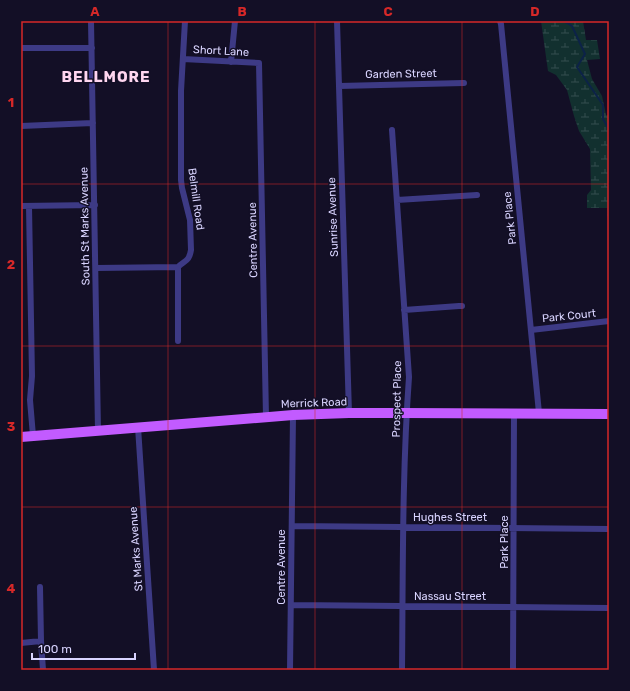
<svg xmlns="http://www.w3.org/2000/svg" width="630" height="691" viewBox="0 0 630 691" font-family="Rubik,sans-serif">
<defs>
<pattern id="wetland-marsh" width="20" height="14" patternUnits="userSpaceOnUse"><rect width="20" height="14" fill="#12302f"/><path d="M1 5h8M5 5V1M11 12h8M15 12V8" fill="none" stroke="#344d4e"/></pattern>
</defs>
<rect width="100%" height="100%" fill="#130f26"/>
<!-- wetland -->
<path fill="url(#wetland-marsh)" d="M541,21H583L586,40H597L600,59L587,60L592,79L602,96L606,115H609V233L607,208H587V195L591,190L590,149L579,131L574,116L567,90L556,75L548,71Z"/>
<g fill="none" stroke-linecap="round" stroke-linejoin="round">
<!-- stream -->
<path stroke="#0c2248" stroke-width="2" d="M564,21L572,26L585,54L577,67L603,105V119L609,129"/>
<!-- street -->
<path stroke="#3d3a85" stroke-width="6" d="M91,21L98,431
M337,21L349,413
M500,21L501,24L539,413
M21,48H92
M183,59L259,63L266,417
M231,62L235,21
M339,86L464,83
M21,126L93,123
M392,130L409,377C402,474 403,572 402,670
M397,200L477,195
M21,206L95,205
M29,206L32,376L30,400L33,436
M178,267V341
M96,268L178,267C185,260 189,262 191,250L190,220L182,188L181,180V91L185,21
M404,310L459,306H462
M531,330L609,321
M138,427L154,670
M292,526L609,529
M40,587L41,641L43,670
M291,605L609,608
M21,643L41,641
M290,670L293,415
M513,670L514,413"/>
<!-- primary -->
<path stroke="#c25bff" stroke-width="10" d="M21,437L293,415L349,413H402L609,414"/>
</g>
<!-- grid -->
<path fill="none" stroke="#d62828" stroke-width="1" stroke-opacity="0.55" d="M168,21V670M315,21V670M462,21V670M21,184H609M21,346H609M21,507H609"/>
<g text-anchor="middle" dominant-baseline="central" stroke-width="3" stroke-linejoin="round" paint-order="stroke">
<!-- street labels -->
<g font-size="11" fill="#d9d4ff" stroke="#130f26">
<text transform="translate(221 51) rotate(3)">Short Lane</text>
<text transform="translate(401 74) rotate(-1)">Garden Street</text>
<text transform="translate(196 199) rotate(82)">Belmill Road</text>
<text transform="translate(333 217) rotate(-92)">Sunrise Avenue</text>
<text transform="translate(510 218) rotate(-96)">Park Place</text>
<text transform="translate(85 226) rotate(-91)">South St Marks Avenue</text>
<text transform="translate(253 240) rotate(-91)">Centre Avenue</text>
<text transform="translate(569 316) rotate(-6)">Park Court</text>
<text transform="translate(397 399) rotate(-89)">Prospect Place</text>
<text transform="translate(314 403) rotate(-2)">Merrick Road</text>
<text x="450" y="517">Hughes Street</text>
<text transform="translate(504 542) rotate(-90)">Park Place</text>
<text transform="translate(136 549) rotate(-94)">St Marks Avenue</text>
<text transform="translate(281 567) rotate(-90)">Centre Avenue</text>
<text x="450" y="596">Nassau Street</text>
</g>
<!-- district labels -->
<g font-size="15" font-weight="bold" letter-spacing="1" fill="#ffd6f0" stroke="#130f26">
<text x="106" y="77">BELLMORE</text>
</g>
</g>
<!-- border -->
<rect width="630" height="691" fill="none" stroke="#130f26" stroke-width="44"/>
<!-- scale -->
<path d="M32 653v6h103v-6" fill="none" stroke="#d9d4ff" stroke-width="2"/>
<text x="38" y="653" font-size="12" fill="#d9d4ff" stroke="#130f26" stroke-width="3" paint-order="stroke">100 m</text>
<rect x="22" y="22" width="586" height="647" fill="none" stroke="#d62828" stroke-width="1.5"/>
<g font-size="13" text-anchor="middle" font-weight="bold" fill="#d62828">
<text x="95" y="16">A</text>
<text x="242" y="16">B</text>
<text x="388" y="16">C</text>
<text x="535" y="16">D</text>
<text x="11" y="107">1</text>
<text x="11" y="269">2</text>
<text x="11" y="431">3</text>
<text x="11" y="593">4</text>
</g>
</svg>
